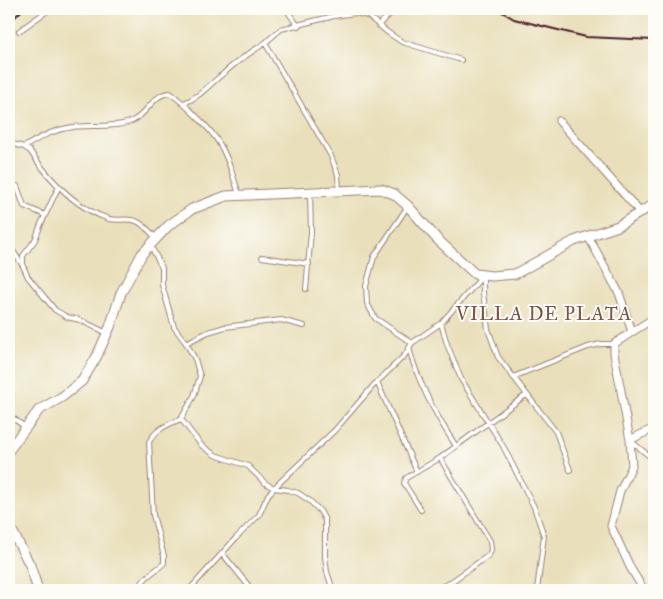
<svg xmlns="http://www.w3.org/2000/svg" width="663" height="599" viewBox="0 0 663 599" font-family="'IM FELL Great Primer',serif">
<rect width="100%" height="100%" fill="#fdfcf7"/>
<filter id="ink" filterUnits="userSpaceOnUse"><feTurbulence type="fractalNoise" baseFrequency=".02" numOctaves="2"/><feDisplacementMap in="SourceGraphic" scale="10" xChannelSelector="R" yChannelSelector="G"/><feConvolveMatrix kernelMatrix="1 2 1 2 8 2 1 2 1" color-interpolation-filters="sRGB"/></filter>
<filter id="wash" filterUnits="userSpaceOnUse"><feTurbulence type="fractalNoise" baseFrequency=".0096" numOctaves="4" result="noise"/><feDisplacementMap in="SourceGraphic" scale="20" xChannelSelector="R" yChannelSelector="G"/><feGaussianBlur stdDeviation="1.12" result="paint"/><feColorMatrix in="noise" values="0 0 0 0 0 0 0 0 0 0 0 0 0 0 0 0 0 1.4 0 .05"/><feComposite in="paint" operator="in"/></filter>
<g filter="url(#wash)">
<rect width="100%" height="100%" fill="#e9dfba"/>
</g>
<g filter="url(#ink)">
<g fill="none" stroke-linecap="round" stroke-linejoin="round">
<defs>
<path id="service" d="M286,9L298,26
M378,25L396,9
M19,31L50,9
M265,43L281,29L334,16L355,13L368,16L387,32L402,42L461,60
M184,103C200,97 210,84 224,73C236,62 251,52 265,43L331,156L338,175L339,191
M9,143L24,147L30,151C49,179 75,208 109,219C117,221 128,218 136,221C144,224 150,232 156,238
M24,147C41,137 52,130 73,127C89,125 121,128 134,120C148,113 153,94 170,93C183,102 211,129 219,143C229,158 233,177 239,194
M17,186L24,206L45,215
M59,186L41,224L35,240L23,256V266L28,277L55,310L67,317L80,320L107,333
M408,206L374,257L366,286L367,303L375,318L412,343
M9,245L23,266
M151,246L162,268V285L174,327L186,343L195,359L200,376L194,396L181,419L201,445L215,455L248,466L265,483L274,488L288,490L298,493L310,501L320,511L325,520V557L327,572L333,590
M262,257L309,264
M483,275V293L488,329L498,357L556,432L570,470
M306,289L311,232L310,193
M441,323L447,344L461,379L503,446L534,507L544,536L537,590
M186,343L208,332L225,327L281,320L304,326
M409,348C418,383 436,416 456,446
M513,377L588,347L601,344H614
M377,382L417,472
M9,415L25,427
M631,441L654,460
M421,510L404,483L406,478L440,458L526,395
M222,553L252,590
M139,590C142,577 155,572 164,563V556L153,515L149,442C157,428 167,425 181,419
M189,590L235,539L259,515L268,495L277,485L335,430L373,386L405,355L412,343L441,323L482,277
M433,590L448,584L489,555L491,550L490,541L440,458"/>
<path id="minor" d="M559,121L640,212
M588,236L619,293L632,332L614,344V353L630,440L632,466L620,491L611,526L631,569L644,590
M632,332L654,318
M630,440L654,428"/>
<path id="tertiary" d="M9,450L39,410L62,397L82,381L96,358L110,327L121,293L142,254L168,226L192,209L226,196L381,189L394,194L408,206L437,239L475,274L492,276L515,274L574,241L618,226L654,204
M9,525L30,565L38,590"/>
</defs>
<!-- service casing -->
<use href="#service" stroke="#9a7f72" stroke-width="6"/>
<!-- minor casing -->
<use href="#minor" stroke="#9a7f72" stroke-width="9"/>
<!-- tertiary casing -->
<use href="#tertiary" stroke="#9a7f72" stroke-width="11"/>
<!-- service -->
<use href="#service" stroke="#fff" stroke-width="4"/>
<!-- minor -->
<use href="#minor" stroke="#fff" stroke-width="7"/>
<!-- tertiary -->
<use href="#tertiary" stroke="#fff" stroke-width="9"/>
<!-- rail -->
<path stroke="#4a1f2b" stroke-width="2" d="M497,9L514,19L586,37L654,40
M9,23L23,9"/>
</g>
</g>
<g text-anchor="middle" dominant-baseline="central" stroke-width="4" stroke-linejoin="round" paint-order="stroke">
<!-- neighbourhood labels -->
<g font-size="19" letter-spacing="1" fill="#7c524a" stroke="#fdfcf7">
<text x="544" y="313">VILLA DE PLATA</text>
</g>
</g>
<!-- margin -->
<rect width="663" height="599" fill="none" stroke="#fdfcf7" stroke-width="30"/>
</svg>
